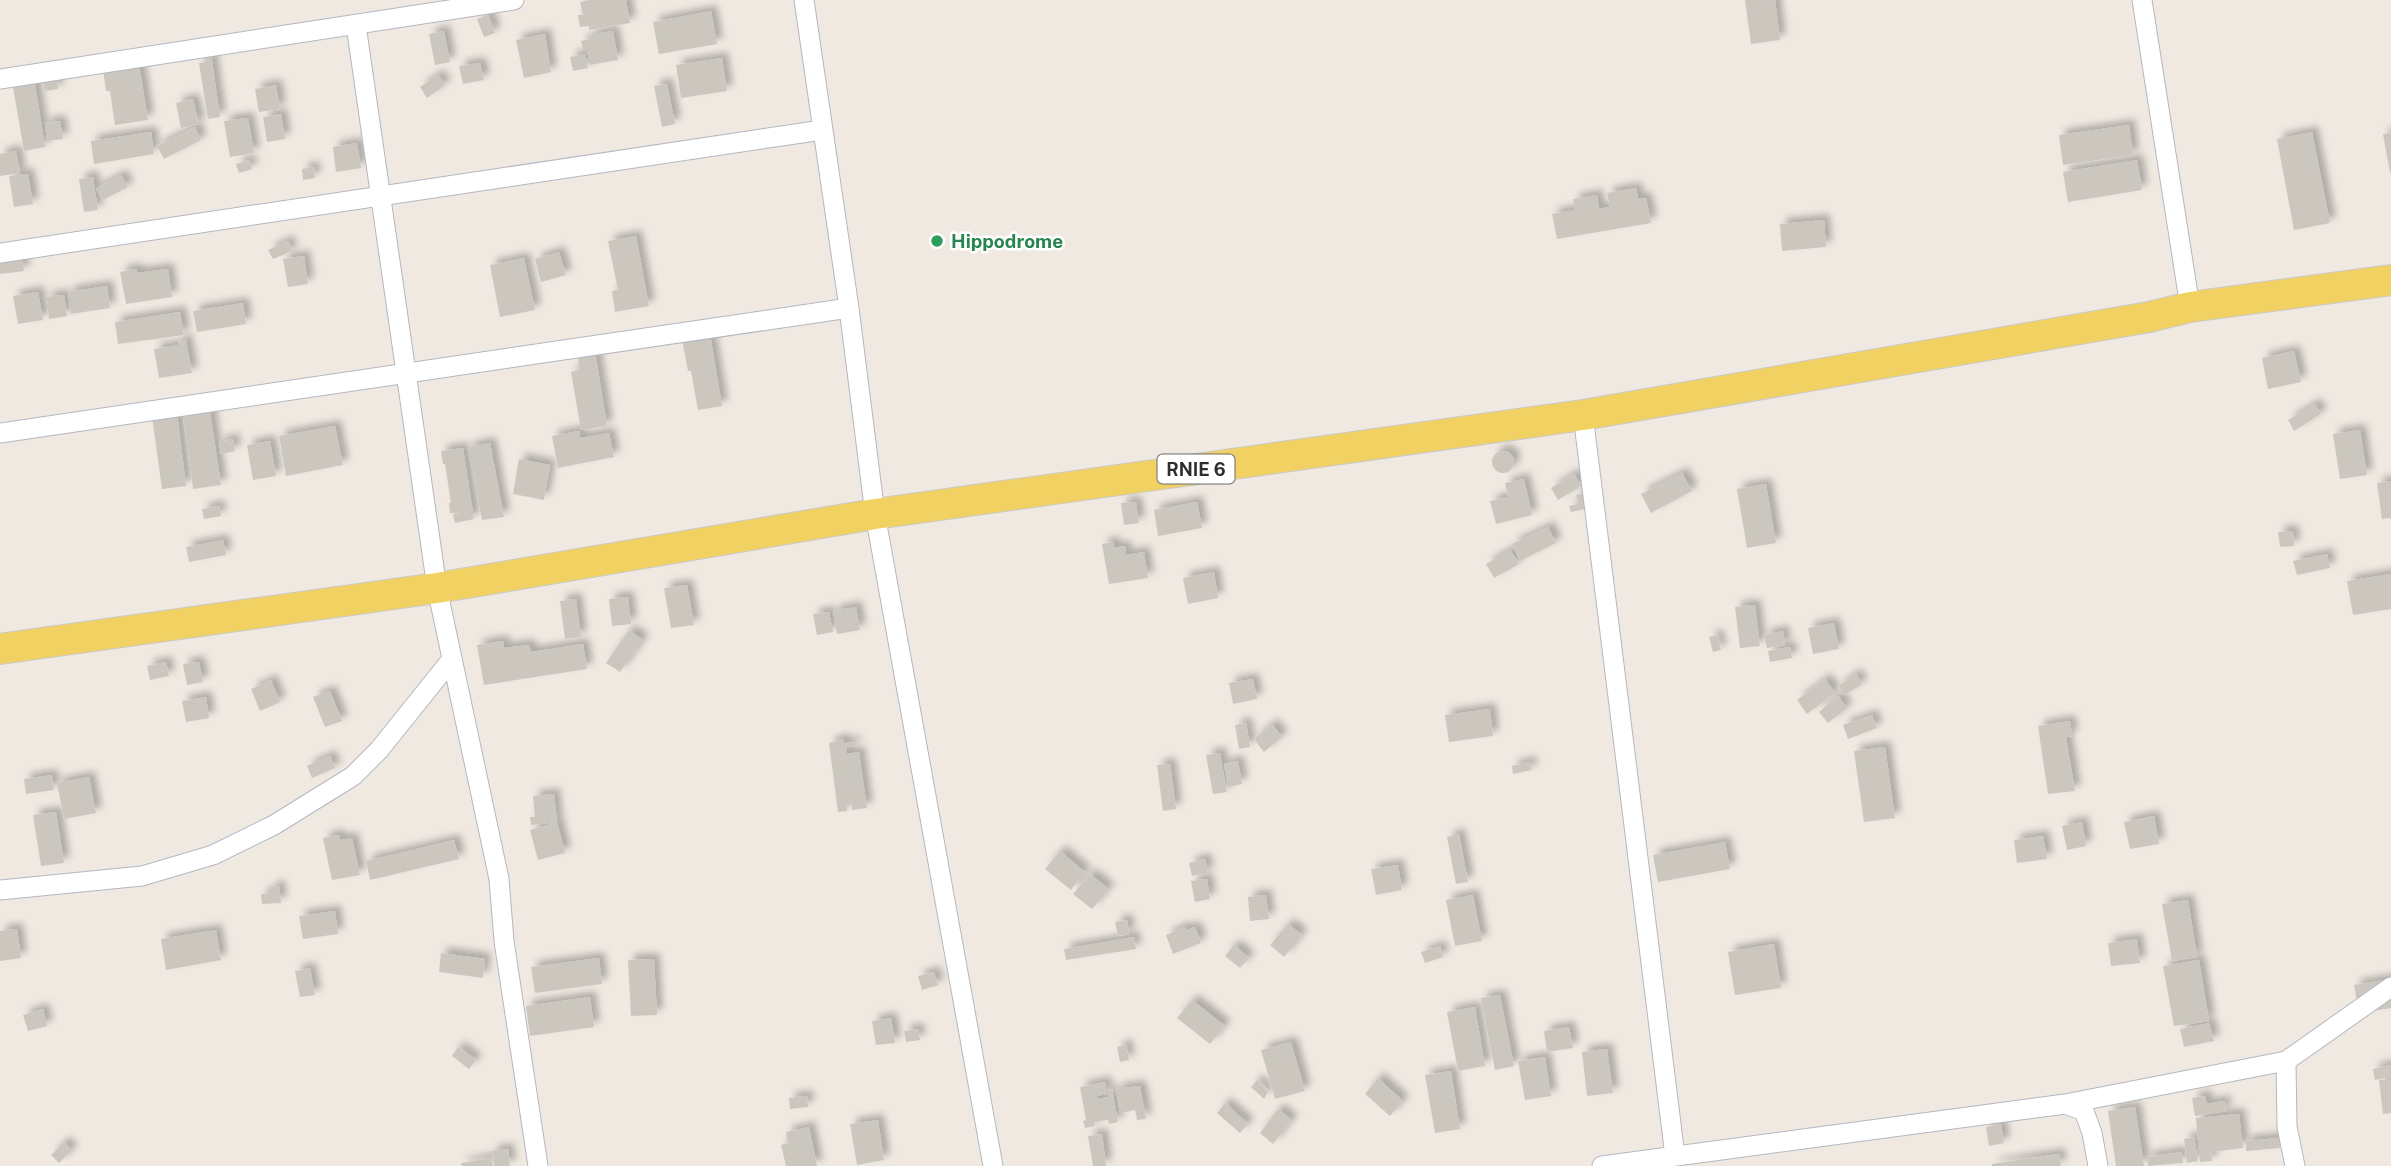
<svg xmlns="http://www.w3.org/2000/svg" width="2391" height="1166" viewBox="0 0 2391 1166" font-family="'Public Sans',sans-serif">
<defs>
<filter id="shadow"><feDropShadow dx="6" dy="-6" stdDeviation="3.5" flood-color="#0004"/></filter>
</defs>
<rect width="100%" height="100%" fill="#efe9e1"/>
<!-- building -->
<path fill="#cbc7bf" filter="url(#shadow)" d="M590,0H626L630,23L589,30V26L580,27L578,15H583L580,2Z
M1745,0H1775L1780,40L1751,44Z
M711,11L717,44L659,54L653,22Z
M488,15L495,33L484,37L477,19Z
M444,31L450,62L435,65L429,34Z
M613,31L618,60L590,65L587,50H583L581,41L591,39L590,35Z
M545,34L551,72L524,78L516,40Z
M211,54L220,117L208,119L199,63L205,62L204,55Z
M585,54L588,68L573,71L570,57Z
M722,58L727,91L681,98L676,65Z
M480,63L484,80L463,84L459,66Z
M139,64L148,120L115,125L110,91H106L103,69Z
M56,71L58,89L45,91L41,73Z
M438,75L445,85L427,98L420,87Z
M34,78L45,147L24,151L12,81Z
M667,84L675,124L662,127L654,86Z
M276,85L280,109L259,112L255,89Z
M193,99L199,124L181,128L176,103Z
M281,114L285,139L267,142L263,117Z
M248,118L254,153L230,157L224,121Z
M60,121L63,139L47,141L45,123Z
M2129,125L2133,155L2063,165L2059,135Z
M195,127L201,140L164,159L157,146Z
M151,132L154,154L94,164L91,141Z
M2312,132L2330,223L2294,230L2277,139Z
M2391,133V173H2390L2383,134Z
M357,143L361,168L336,172L333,147Z
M16,151L20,173L0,176V154Z
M249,160L252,169L239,173L236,164Z
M2137,160L2142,190L2068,202L2063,172Z
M314,167L315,178L303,180L302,169Z
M28,174L33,204L14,207L9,176Z
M121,175L128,187L103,200L96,189Z
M93,177L98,210L84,212L79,179Z
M1636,188L1638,199L1646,198L1651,223L1557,239L1552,214L1575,210L1573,199L1597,195L1599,209L1610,207L1607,193Z
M1824,220L1826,247L1782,251L1780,224Z
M636,236L649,306L615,312L612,291L618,290L608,241Z
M288,241L292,251L273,259L268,250Z
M559,252L566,275L541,282L535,259Z
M22,256L24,271L0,274V260Z
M304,256L308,284L288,287L283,259Z
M524,258L535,310L500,317L490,265Z
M136,269L137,273L168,269L172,297L126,304L120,272Z
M107,286L110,308L71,314L68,292Z
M38,292L43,320L18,324L13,296Z
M64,295L67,316L49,319L46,297Z
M243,303L246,324L197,332L193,311Z
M180,312L184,335L118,344L115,322Z
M710,334L722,406L698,410L691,371H688L682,339Z
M186,340L192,373L159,378L154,349L179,345L178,341Z
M595,351L607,426L581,430L571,372L580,370L577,354Z
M2294,351L2301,382L2268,389L2262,358Z
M2315,404L2321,414L2294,431L2288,420Z
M209,405L221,485L193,489L182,409Z
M177,413L186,486L162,489L152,416Z
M335,426L343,465L286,476L279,436Z
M2360,430L2367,475L2340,479L2333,434Z
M579,431L580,438L609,433L614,457L558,468L552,436Z
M233,439L235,451L221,454L219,442Z
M270,441L276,476L253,480L247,445Z
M490,443L504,517L482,520L468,447Z
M463,448L474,519L455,523L453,514L462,513H450L449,503H451L445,464H443L441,451Z
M1492 462a11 11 0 1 1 22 0a11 11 0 1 1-22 0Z
M519,459L550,465L544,500L513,494Z
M1682,473L1692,491L1651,513L1641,494Z
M1574,474L1581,486L1558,500L1551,488Z
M1524,479L1532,515L1496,524L1490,501L1508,497L1505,483Z
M2391,481V518L2382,519L2377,483Z
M1766,484L1776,543L1747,548L1737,489Z
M1585,493L1589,508L1571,512L1569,506L1578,504L1576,495Z
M1136,502L1139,523L1124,525L1121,503Z
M1197,502L1202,528L1158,536L1154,510Z
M219,506L221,516L204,519L202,509Z
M1548,527L1556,543L1520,561L1512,544Z
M2293,531L2294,546L2280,547L2278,532Z
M223,540L226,555L189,562L186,547Z
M1113,542L1114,548L1125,546L1126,555L1144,552L1148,578L1109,584L1102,544Z
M1510,550L1519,564L1494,578L1486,564Z
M2327,554L2330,568L2297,575L2293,561Z
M1214,572L1218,598L1188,604L1183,578Z
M2391,574V609L2353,615L2347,581Z
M687,585L694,625L671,628L664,588Z
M628,597L631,624L612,626L609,599Z
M576,599L581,637L565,639L560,601Z
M1755,605L1760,646L1740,648L1735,607Z
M856,607L860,630L837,634L833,611Z
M829,612L833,632L817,635L813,614Z
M1834,623L1839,649L1813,654L1808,628Z
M629,630L643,640L620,672L606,663Z
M1783,631L1785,645L1767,648L1764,635Z
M1717,635L1721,650L1713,652L1709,637Z
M503,641L504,648L529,645L531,652L583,644L587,669L484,685L477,645Z
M1790,647L1792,658L1770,662L1768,651Z
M166,662L169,676L150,680L147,666Z
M199,662L203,682L187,685L183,664Z
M1856,674L1862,684L1845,695L1838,686Z
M1253,679L1257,699L1233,704L1229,683Z
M1825,679L1835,693L1807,714L1797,700Z
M271,680L280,702L260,711L251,689Z
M330,691L342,721L325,727L313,697Z
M1838,696L1847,708L1828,723L1819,712Z
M206,697L209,718L186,722L182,701Z
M1490,709L1493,736L1449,742L1445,715Z
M1872,715L1877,728L1848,739L1843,725Z
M2070,721L2072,736L2066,737L2075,791L2048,794L2038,726Z
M1246,723L1250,747L1239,749L1235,725Z
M1272,724L1282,737L1264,752L1254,739Z
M843,739L844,743L855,742L856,746L846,748L847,754L859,752L867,808L852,810V804L847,805V811L838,812L829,743Z
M1885,747L1895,818L1864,822L1854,751Z
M1220,753L1227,792L1213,794L1206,755Z
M330,756L335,768L312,778L307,766Z
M1238,761L1242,784L1228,787L1224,764Z
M1530,762L1532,770L1513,774L1512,766Z
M1170,764L1176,809L1163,811L1157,765Z
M52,775L54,790L26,794L24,779Z
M89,777L96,813L64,819L57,783Z
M554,794L557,822L565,853L538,860L530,830L557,822L531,825L530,817H535L533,796Z
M56,812L64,863L41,866L33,815Z
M2154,816L2159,844L2130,849L2124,822Z
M2082,822L2086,846L2067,850L2062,826Z
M1459,834L1468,882L1456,884L1447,837Z
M339,835L340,840L352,838L360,875L332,880L323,838Z
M2043,836L2047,859L2017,863L2014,840Z
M454,840L459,859L370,880L366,861Z
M1725,842L1730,869L1658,882L1653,855Z
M1060,851L1085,872L1071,890L1045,869Z
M1205,859L1208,873L1192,876L1189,863Z
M1398,865L1402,890L1376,895L1371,869Z
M1090,874L1109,889L1092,909L1073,894Z
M1207,879L1210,899L1195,902L1191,881Z
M279,886L281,903L262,904L261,894L271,893V887Z
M1266,895L1269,919L1250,921L1248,897Z
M1473,895L1482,941L1455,946L1446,900Z
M2188,900L2197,957L2172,961L2162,904Z
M335,911L338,934L303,939L299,916Z
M1127,920L1129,934L1118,936L1115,922Z
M1288,924L1302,935L1284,957L1270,945Z
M1185,927L1186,930L1195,927L1201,943L1173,954L1166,935Z
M17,929L21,958L0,961V931Z
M216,930L221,960L166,970L161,939Z
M1134,937L1136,949L1066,960L1064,949Z
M2137,939L2140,963L2111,966L2108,943Z
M1774,944L1781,988L1735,995L1728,952Z
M1234,945L1249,958L1240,968L1225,956Z
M1440,946L1443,957L1425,963L1421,952Z
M441,953L485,959L483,978L439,972Z
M599,958L602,984L535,993L531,967Z
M654,959L657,1015L631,1016L628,960Z
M2199,960L2209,1021L2174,1026L2163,966Z
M310,968L315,995L300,997L295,971Z
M934,972L938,985L922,990L918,976Z
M2391,979V1008L2359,1013L2354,985Z
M1500,995L1514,1066L1495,1070L1481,998Z
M590,997L594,1027L530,1036L526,1006Z
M1192,1000L1225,1026L1210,1044L1177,1018Z
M1475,1007L1485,1066L1458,1071L1447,1012Z
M43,1009L47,1026L28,1031L23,1015Z
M891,1018L895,1043L876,1045L872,1021Z
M2209,1023L2214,1041L2184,1047L2180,1029Z
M1569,1027L1573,1048L1547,1052L1544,1031Z
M918,1029L920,1040L906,1042L904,1031Z
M1291,1042L1305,1091L1275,1099L1261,1050Z
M1126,1045L1129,1060L1120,1062L1117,1047Z
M458,1047L476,1060L469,1069L452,1056Z
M1607,1049L1613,1093L1587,1096L1582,1052Z
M1545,1057L1551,1096L1525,1100L1518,1061Z
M2391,1065V1077L2375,1080L2373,1069Z
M1451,1071L1460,1129L1435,1133L1425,1075Z
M1378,1078L1403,1101L1390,1116L1365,1094Z
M2391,1079V1113L2383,1114L2379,1080Z
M1257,1080L1268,1092L1264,1099L1251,1087Z
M1105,1082L1107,1094L1097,1096L1098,1099L1109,1097L1108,1090L1112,1089L1118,1122L1109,1124L1108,1120L1094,1122L1095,1126L1085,1128L1083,1121L1086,1120L1080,1087Z
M1140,1086L1146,1119L1137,1120L1135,1110L1120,1113L1116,1089Z
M807,1096L808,1107L790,1109L789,1098Z
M2205,1096L2207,1104L2224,1101L2226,1111L2195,1116L2192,1098Z
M1225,1103L1248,1124L1240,1133L1217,1113Z
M2135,1107L2144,1166H2116L2108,1111Z
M1278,1109L1292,1120L1273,1144L1260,1133Z
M2239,1114L2243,1148L2211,1152L2212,1161L2200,1162L2196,1118Z
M878,1120L884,1160L857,1165L850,1124Z
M2001,1124L2004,1143L1989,1146L1986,1127Z
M809,1127L817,1166H786L781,1145L788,1143L786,1132Z
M1102,1134L1106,1166H1093L1088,1136Z
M2194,1137L2198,1161L2187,1163L2184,1139Z
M2279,1138L2280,1148L2246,1151V1141Z
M64,1142L72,1150L59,1163L51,1155Z
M508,1149L510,1166H494L492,1151Z
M2181,1152L2183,1163L2148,1166L2147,1157Z
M2059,1154L2061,1166H1992V1164Z
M492,1158L493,1166H462L461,1163Z"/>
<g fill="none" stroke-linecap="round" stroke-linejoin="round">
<defs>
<path id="minor" d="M804,0L849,308L875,514L993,1166
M2142,0L2190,307
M356,25L437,588L499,879L504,941L538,1166
M0,79L514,0
M0,253L822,130
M1583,415L1675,1156
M0,433L849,308
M0,890L142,876L213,855L274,825L353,776L379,750L452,659
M2286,1061L2287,1127L2295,1166
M2065,1104L2084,1111L2092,1133L2098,1166
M1602,1166L2065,1104L2286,1061L2391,987"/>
<path id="primary" d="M0,649L437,588L875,514L1583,415L2149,317L2190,307L2391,280"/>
</defs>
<!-- minor casing -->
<use href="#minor" stroke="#b4b7c1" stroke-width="21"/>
<!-- primary casing -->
<use href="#primary" stroke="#c9c9c9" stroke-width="32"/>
<!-- minor -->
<use href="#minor" stroke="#fff" stroke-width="19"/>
<!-- primary -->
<use href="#primary" stroke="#f2d163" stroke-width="30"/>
</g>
<!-- markers -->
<circle fill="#2e9e5b" stroke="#fff" stroke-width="2.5" cx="937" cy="241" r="7"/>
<g text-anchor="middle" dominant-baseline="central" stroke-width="5" stroke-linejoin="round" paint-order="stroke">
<!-- shield labels -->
<rect fill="#fff" stroke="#6d6d6d" stroke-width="2" x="1157.5" y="454.5" width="77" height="29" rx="5"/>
<g font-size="18" font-weight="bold" fill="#2e2e2e">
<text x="1196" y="469">RNIE 6</text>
</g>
<!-- leisure labels -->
<g font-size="19" font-weight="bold" fill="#27864d" stroke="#fff" text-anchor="start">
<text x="951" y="241">Hippodrome</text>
</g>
</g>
</svg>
